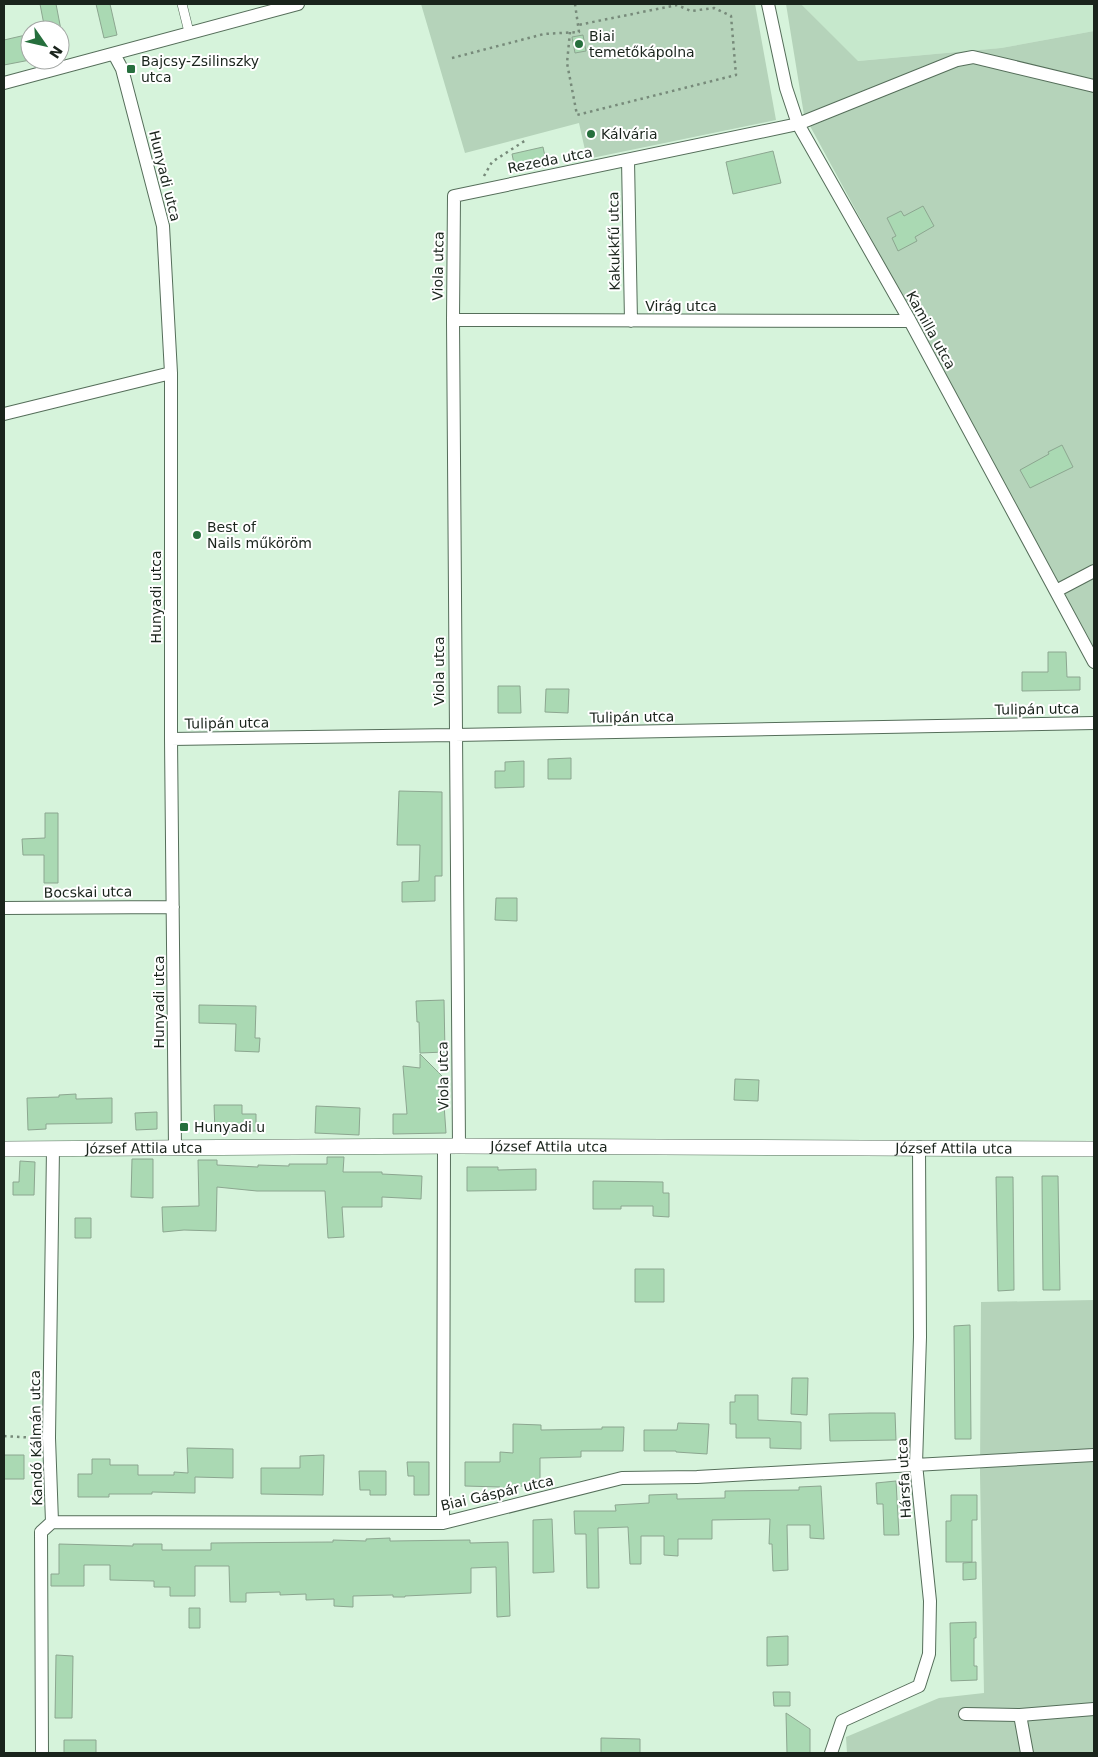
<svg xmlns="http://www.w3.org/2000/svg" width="1098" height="1757" viewBox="0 0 1098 1757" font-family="'DejaVu Sans',sans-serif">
<rect width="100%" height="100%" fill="#d6f3db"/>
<!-- built -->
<path fill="#c6e8cc" d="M801,4H1094V31L1001,48L857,61Z"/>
<!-- green -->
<path fill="#b5d3ba" d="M421,4H755L776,120L587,159L579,123L465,153Z
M786,4H801L858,61L1001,48L1094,31V648L804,115Z
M1094,1300V1753H847L846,1737L939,1698L984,1693L980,1474L981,1302Z"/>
<!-- building -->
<path fill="#aad9b3" stroke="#8ca690" d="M40,4H56L61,30H45Z
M96,4H110L117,35L104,38Z
M30,34V60L4,65V40Z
M583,35L586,51L575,53L572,37Z
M543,147L547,166L516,173L512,154Z
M773,151L781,183L733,194L726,162Z
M923,206L934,226L915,237L917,241L898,251L892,238L896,236L887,218L901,211L904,216Z
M1062,445L1073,467L1030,488L1020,470L1049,454L1048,452Z
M1048,652H1066L1067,677H1080V690L1022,691V672H1048Z
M498,686H520L521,713H498Z
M546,689H569L568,713L545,712Z
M571,758V779H548V759Z
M524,761V787L495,788V771H505V762Z
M399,791L442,792V876H435V901L402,902V882L419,881L420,845H397Z
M45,813H58V883H44V855H23L22,839L45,838Z
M496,898H517V921L495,920Z
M444,1000L445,1052L420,1053L419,1022H417L416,1001Z
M199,1005L256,1006L255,1038H260L259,1052L235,1051L236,1024L199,1023Z
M420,1054L442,1076L446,1133L393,1134V1114H407L403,1066L420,1068Z
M735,1079L759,1080L758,1101L734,1100Z
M76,1094V1099L112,1098V1123L46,1124V1129L28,1130L27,1098L59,1097V1095Z
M214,1105H242V1114H256V1131L215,1132Z
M316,1106L360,1108L359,1135L315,1133Z
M157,1112V1129L136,1130L135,1113Z
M327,1157H344L343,1172H382V1174L422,1176L421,1199L382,1197V1207H342L344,1237L328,1238L325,1191H257L217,1187L216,1231L184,1230L163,1232L162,1207L199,1206L198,1160H217V1165L258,1167V1165L289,1166V1164H327Z
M132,1159H153V1198L131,1197Z
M20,1161L35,1162L34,1195H13V1182H19Z
M467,1167H498V1170L536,1169V1190L467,1191Z
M1042,1176H1058L1060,1290H1043Z
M996,1177H1013L1014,1290L998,1291Z
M593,1181L663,1182V1193H669V1217L653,1216V1206H621V1209H593Z
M75,1218H91V1238H75Z
M635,1269H664V1302H635Z
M970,1325L971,1439H955L954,1326Z
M792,1378H808L807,1415L791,1414Z
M735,1395H758V1420L801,1422V1449L770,1448V1438H736V1424H730V1402H735Z
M870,1413H895L896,1440L830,1441L829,1414Z
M678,1423L709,1424L707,1454L676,1452V1451H644V1430H677Z
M513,1424L541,1425V1430L602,1429V1427H624L623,1451H581V1457L540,1458V1481L500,1492V1487L465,1486V1462H500V1452L513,1453Z
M187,1448L233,1449V1478L195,1477V1493L152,1492V1494H109V1497H78V1474H92V1459H110V1465H138V1475H174V1472L188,1473Z
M4,1455H24V1479H4Z
M324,1455L323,1495L261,1494V1468H300V1456Z
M407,1462H429V1495H414V1476H408Z
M359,1471H386V1495H370V1490H360Z
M896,1481L899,1535H884L883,1504H877L876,1483Z
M821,1486L824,1539L810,1538V1525H787L788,1570L773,1571L772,1544H769L770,1519L712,1520V1539H678V1556L664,1555V1536H641V1564H630L628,1527L598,1528L599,1588H587L586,1534H575L574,1511H616L615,1505L649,1503V1495L677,1494V1499L725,1498V1491L799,1490V1487Z
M951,1495H977V1520H972V1562H946V1521H951Z
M552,1519L554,1572L533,1573V1520Z
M390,1538V1541L470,1540V1543L508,1542L510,1616L497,1617L496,1567L471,1568V1593L405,1596V1597H393V1595L353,1596V1607L334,1606V1599L306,1600V1594L280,1595V1592L246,1593V1602H230L229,1566H195V1596H170V1587H154V1581L110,1580V1565H84V1586H51V1574H59V1544L133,1546V1544H162V1550H211V1543L333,1542V1540L366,1541V1539Z
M976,1562V1579L963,1580V1563Z
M189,1608H200V1628H189Z
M976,1622V1638H974V1666H977V1680L951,1681L950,1623Z
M788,1636V1665L767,1666V1637Z
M56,1655L73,1656L72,1718H55Z
M773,1692H790V1706H774Z
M786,1713L810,1729V1753H787Z
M601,1738L640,1739V1753H601Z
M64,1740H96V1753H64Z"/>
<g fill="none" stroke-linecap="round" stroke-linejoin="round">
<defs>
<path id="pedestrian" d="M182,4L189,32"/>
<path id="minor" d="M768,4L786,88L798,124L910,321L1094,662
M114,54L122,69L163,226L171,373V739L175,1148
M4,83L298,4
M628,160L631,321
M453,320L910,321
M4,414L171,373
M1056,591L1094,571
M171,739L455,735L1094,723
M4,908L173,907
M459,1146L453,320L454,196L798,124L957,60L973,57L1094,86
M52,1522L443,1523L622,1478L697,1477L1094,1455
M52,1522L49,1438L53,1148
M443,1523L444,1146
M965,1714L1020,1715L1094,1709
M1020,1715L1027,1753
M42,1753L41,1532L52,1522
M831,1753L842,1721L919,1686L929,1654L930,1601L916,1464L920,1337L919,1147"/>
<g id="tertiary">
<path id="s1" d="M4,1149L459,1146L1094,1149"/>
</g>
</defs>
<!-- pedestrian casing -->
<use href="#pedestrian" stroke="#556e5a" stroke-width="10"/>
<!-- minor casing -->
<use href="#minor" stroke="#556e5a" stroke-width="14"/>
<!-- tertiary casing -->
<use href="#tertiary" stroke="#556e5a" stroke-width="16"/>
<!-- path -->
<path stroke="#778a7a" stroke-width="2.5" stroke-dasharray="2.5 4" stroke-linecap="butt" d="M570,32L567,63L577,115L736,75L731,16L714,8L691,11L677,5L578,25
M452,58L544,34L579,32L575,4
M484,176L492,162L526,140
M4,1436L37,1438"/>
<!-- pedestrian -->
<use href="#pedestrian" stroke="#fff" stroke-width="9"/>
<!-- minor -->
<use href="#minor" stroke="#fff" stroke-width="12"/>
<!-- tertiary -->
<use href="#tertiary" stroke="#fff" stroke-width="15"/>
</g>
<!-- markers -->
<g fill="#266f3d" stroke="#fff" stroke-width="2">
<circle cx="579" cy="44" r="5"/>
<rect x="126" y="64" width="10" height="10" rx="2.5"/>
<circle cx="591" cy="134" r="5"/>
<circle cx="197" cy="535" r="5"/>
<rect x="179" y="1122" width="10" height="10" rx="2.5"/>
</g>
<g text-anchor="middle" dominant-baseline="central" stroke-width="4" stroke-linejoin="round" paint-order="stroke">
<!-- poi labels -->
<g font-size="14" fill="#1a241c" stroke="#fff" text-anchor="start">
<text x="589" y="36">Biai<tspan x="589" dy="16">temetőkápolna</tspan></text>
<text x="141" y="61">Bajcsy-Zsilinszky<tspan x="141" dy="16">utca</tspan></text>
<text x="601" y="134">Kálvária</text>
<text x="207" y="527">Best of<tspan x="207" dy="16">Nails műköröm</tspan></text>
<text x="194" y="1127">Hunyadi u</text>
</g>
<!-- street labels -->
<g font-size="14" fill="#1a241c" stroke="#fff">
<text transform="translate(550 160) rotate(-11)">Rezeda utca</text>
<text transform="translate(165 176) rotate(76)">Hunyadi utca</text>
<text transform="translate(614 241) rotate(-91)">Kakukkfű utca</text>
<text transform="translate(438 266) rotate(-89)">Viola utca</text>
<text x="681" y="306">Virág utca</text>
<text transform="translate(931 330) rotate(61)">Kamilla utca</text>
<text transform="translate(156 597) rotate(-90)">Hunyadi utca</text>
<text transform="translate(439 671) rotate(-90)">Viola utca</text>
<text transform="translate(1037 709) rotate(-1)">Tulipán utca</text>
<text transform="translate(632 717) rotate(-1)">Tulipán utca</text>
<text transform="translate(227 723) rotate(-1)">Tulipán utca</text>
<text transform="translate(88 892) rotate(-1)">Bocskai utca</text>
<text transform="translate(159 1002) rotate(-90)">Hunyadi utca</text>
<text transform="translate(443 1076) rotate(-91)">Viola utca</text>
<text stroke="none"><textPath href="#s1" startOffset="545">József Attila utca</textPath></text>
<text stroke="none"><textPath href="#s1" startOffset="140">József Attila utca</textPath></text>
<text stroke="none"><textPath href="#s1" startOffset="950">József Attila utca</textPath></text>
<text transform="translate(36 1438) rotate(-91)">Kandó Kálmán utca</text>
<text transform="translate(904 1478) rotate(-93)">Hársfa utca</text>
<text transform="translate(497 1493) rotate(-13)">Biai Gáspár utca</text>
</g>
</g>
<!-- border -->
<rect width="1098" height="1757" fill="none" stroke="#1a241c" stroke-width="10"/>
<!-- north arrow -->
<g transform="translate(45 45) rotate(124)"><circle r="24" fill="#ffffff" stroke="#a3a7a4"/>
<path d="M0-4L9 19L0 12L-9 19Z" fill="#266f3d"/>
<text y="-8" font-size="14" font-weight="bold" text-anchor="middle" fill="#1a241c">N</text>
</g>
</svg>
